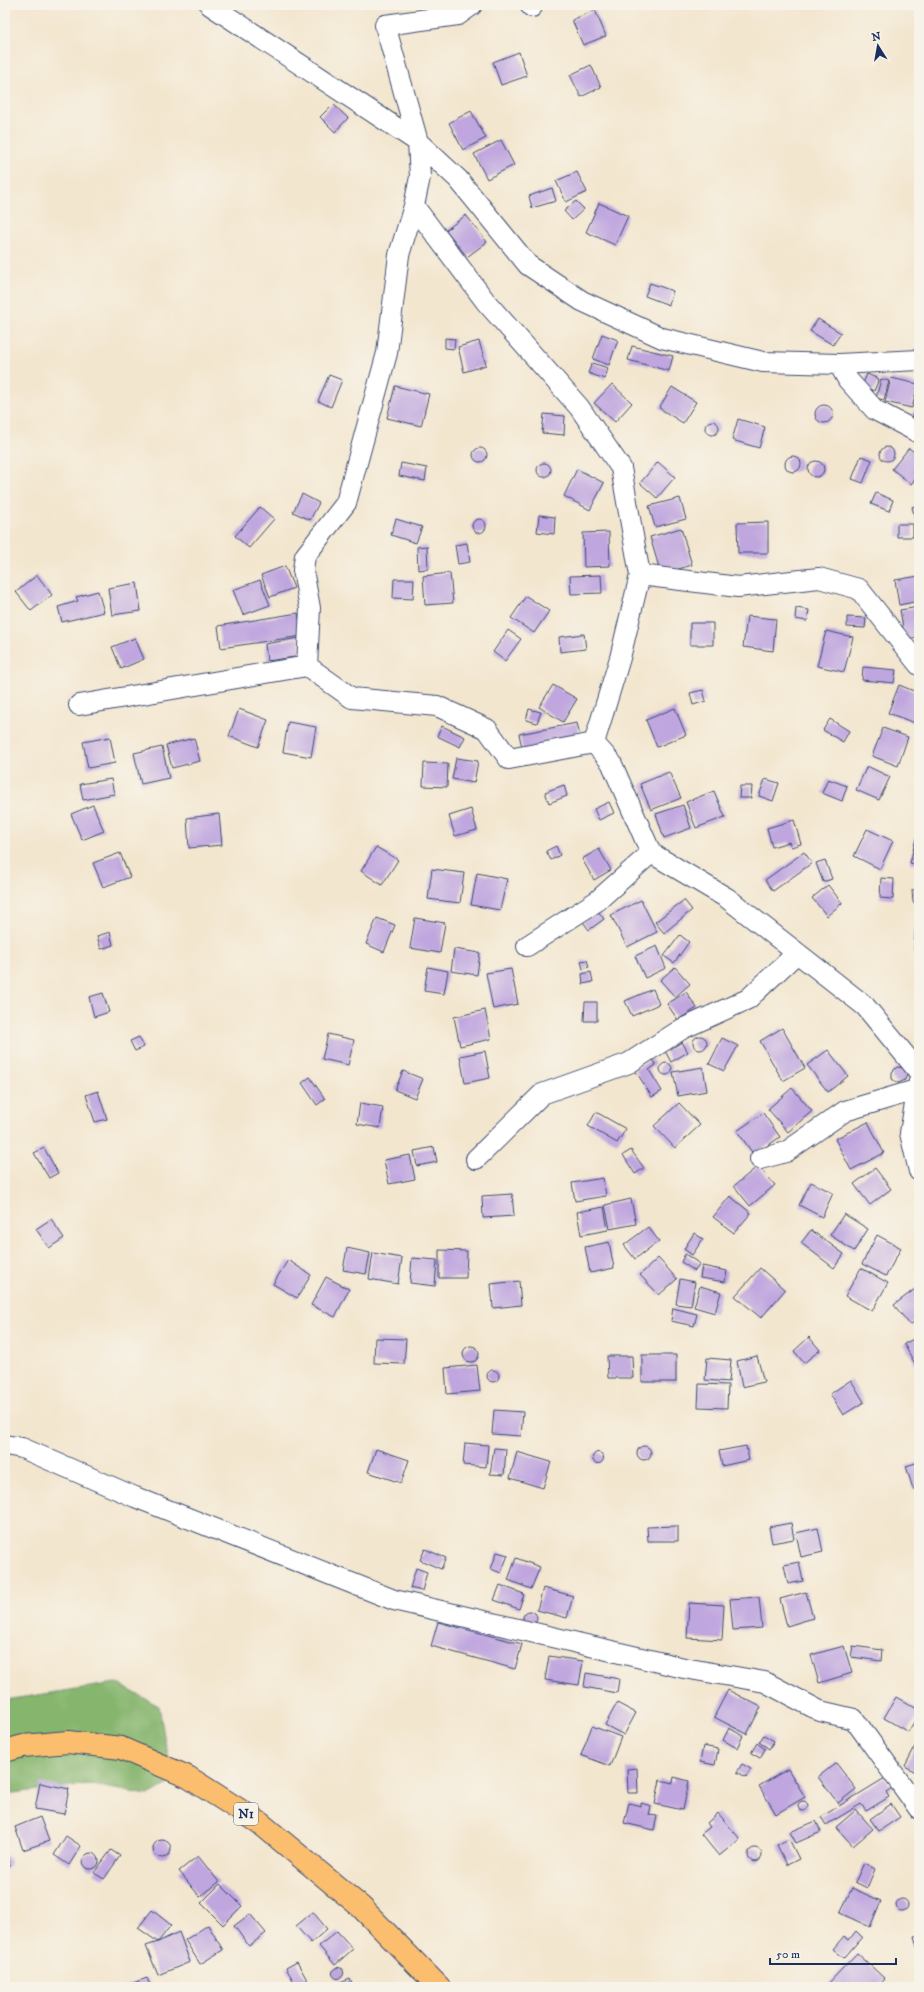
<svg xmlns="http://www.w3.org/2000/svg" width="924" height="1992" viewBox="0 0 924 1992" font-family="'IM FELL DW Pica',serif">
<rect width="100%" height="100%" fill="#f7f3e8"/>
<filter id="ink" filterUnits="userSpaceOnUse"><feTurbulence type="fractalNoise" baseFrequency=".025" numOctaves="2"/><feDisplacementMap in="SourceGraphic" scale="8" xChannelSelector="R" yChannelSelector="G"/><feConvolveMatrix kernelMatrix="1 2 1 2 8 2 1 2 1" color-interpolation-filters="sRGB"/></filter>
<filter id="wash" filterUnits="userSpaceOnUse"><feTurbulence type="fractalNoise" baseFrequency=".012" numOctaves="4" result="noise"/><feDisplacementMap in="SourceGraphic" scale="16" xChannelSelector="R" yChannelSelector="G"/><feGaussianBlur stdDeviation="0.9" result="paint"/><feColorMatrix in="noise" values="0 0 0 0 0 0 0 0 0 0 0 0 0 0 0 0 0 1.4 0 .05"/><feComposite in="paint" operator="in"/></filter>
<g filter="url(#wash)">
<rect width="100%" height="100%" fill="#f3e6cf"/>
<!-- forest -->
<path fill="#86b56d" stroke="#507266" d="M116,1683L159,1706L165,1742L175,1781L148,1795L87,1784L5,1794V1700Z"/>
<g id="blocks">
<!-- building -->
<path fill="#bfa6df" d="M595,10L606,36L583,45L572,20Z
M519,52L527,76L501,85L493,62Z
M591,65L601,87L581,97L570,75Z
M333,104L348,118L335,132L320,117Z
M471,111L486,138L463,150L449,123Z
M501,140L514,165L487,179L474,154Z
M577,172L587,192L566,202L556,181Z
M552,188L556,201L532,208L529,196Z
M576,201L584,209L572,220L564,211Z
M599,203L628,216L615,245L586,232Z
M466,215L487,242L467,257L446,230Z
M650,283L673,291L669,305L645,296Z
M818,319L841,333L833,345L810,331Z
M602,334L618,340L609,365L593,359Z
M445,338L455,339L454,349L445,348Z
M479,341L486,365L464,372L458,347Z
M632,346L673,356L669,371L628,360Z
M592,363L608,368L605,379L588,373Z
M867,374L879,379L874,391L862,386Z
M329,375L342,380L331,407L318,401Z
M891,378L918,384L912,408L885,402Z
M881,379L889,381L884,400L876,398Z
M612,384L632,403L615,422L594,403Z
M395,386L429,394L421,426L387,418Z
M672,387L696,402L683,423L659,408Z
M918,403L919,404V425L910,420Z
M815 414a9 9 0 1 1 18 0a9 9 0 1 1-18 0Z
M544,414L565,416L564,435L542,433Z
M738,419L765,427L759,448L732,440Z
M705 428a7 7 0 1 1 14 0a7 7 0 1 1-14 0Z
M880 454a7 7 0 1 1 14 0a7 7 0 1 1-14 0Z
M909,448L919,456V475L911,484L892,469Z
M473 455a7 7 0 1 1 14 0a7 7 0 1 1-14 0Z
M861,456L872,460L863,483L852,479Z
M785 464a8 8 0 1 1 16 0a8 8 0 1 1-16 0Z
M808 469a8 8 0 1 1 16 0a8 8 0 1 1-16 0Z
M658,462L675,477L657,498L640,483Z
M401,463L427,468L425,481L399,476Z
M537 470a7 7 0 1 1 14 0a7 7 0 1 1-14 0Z
M577,469L604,483L590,510L564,496Z
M876,493L893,500L889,511L871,504Z
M302,494L319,503L310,520L293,512Z
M680,498L686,519L655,527L649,506Z
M919,505V530H918L912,507Z
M260,507L274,519L249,548L235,536Z
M539,515L555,517L554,534L537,532Z
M396,519L422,527L416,543L391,535Z
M472 526a7 7 0 1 1 14 0a7 7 0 1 1-14 0Z
M768,522V553H738L737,523Z
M897,524H913V537H897Z
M681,528L692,565L661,574L650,537Z
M609,532L610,566L584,567L583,533Z
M467,543L470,562L458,564L455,545Z
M427,546L428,569L418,570L417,547Z
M285,566L294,588L270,597L261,575Z
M450,573L453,603L425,605L423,576Z
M37,575L52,595L31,611L16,592Z
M601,575L602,593L571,594L570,576Z
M919,576V601L899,605L895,580Z
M394,579H414L413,599L393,598Z
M260,580L270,605L243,615L233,590Z
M137,583L141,611L112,615L108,588Z
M98,591L104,612L62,622L58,607L78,601L76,597Z
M526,596L549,611L534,633L511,618Z
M919,607V637L905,639L900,610Z
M796,608L809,610L807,621L795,619Z
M298,613L302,636L221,648L218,626Z
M747,616L776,619L773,651L743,647Z
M847,617L866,618L865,628L847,627Z
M690,623H713V645H690Z
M508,630L521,639L505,661L493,652Z
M826,631L853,637L844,672L817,666Z
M584,634L586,649L560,652L559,637Z
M135,638L144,659L121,669L112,647Z
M299,638L302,656L267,661L265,644Z
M863,667L896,670L894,683L862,680Z
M553,685L577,699L563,722L539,707Z
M899,685L919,693V711L915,723L888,713Z
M703,690L706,701L693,705L690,693Z
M675,708L686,735L657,747L646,720Z
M239,709L268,720L258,747L229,736Z
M529,709L541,712L537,723L526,720Z
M830,719L849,731L843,742L823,730Z
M288,722L316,727L311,757L283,752Z
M577,723L581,741L523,752L519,734Z
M442,726L465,737L460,747L437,736Z
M883,728L908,737L898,766L872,756Z
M110,737L115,763L88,768L83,742Z
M194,738L200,761L172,768L166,745Z
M162,747L169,778L141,784L134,753Z
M456,758L478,761L474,783L452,779Z
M424,763L448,764L447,787L423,786Z
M867,766L890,777L879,800L856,790Z
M669,772L681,798L651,810L640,784Z
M111,779L114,794L83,800L80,784Z
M765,779L779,783L773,801L759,796Z
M828,779L847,786L842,801L822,793Z
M564,785L567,796L549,803L545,792Z
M740,786H752L751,798H739Z
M714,791L725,817L696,828L686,802Z
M609,802L614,813L599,820L594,809Z
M93,805L104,831L82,840L71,814Z
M683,805L691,828L664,838L656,814Z
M471,809L477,830L455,836L449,816Z
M219,814L222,845L189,848L187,818Z
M794,820L801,844L791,847L789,842L772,847L767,828Z
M867,829L893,841L880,869L854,856Z
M916,838L919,839V865L910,863Z
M556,846L560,855L551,860L546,851Z
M376,847L398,860L382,885L361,871Z
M599,849L611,870L594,880L582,859Z
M804,852L812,863L773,891L765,880Z
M120,853L130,877L103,887L93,863Z
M825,860L832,879L823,882L816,863Z
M432,869L464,873L460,903L428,899Z
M477,873L507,879L500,910L471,905Z
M881,878L894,879L893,899L880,898Z
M828,885L842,903L827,916L812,898Z
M919,889V902H913L912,890Z
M641,900L657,932L627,947L611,915Z
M684,900L692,910L664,933L655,922Z
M598,911L604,919L589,930L583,922Z
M377,918L395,925L384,952L366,944Z
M415,918L445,923L440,953L410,948Z
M916,919H919V950H914Z
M110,932L113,945L101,949L97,936Z
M680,935L689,942L674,963L664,956Z
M657,946L666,968L645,978L635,956Z
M454,949L480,953L477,975L451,971Z
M587,960L589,967L583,969L581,961Z
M428,967L448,971L444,994L424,991Z
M675,967L690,984L675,997L660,980Z
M511,969L518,1004L493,1009L486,973Z
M591,972L593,982L583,984L582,974Z
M653,989L659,1004L632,1016L625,1001Z
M686,992L697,1008L678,1020L667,1004Z
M103,993L109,1012L94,1017L89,997Z
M585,1002H597V1021H584Z
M485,1010L491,1039L460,1046L454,1017Z
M782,1028L805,1068L783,1081L760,1041Z
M328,1034L354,1040L348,1065L322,1059Z
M693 1043a7 7 0 1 1 14 0a7 7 0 1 1-14 0Z
M139,1037L144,1047L135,1051L130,1041Z
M722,1038L738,1046L724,1071L709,1064Z
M682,1042L688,1052L671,1062L665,1051Z
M828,1050L848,1076L828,1092L807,1065Z
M485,1051L490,1078L465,1083L460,1056Z
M652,1059L656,1065L649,1070L662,1091L652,1097L635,1070Z
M660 1069a6 6 0 1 1 12 0a6 6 0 1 1-12 0Z
M703,1067L707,1091L678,1096L673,1072Z
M897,1067L904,1068L907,1074L905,1080L898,1083L892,1079V1072Z
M403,1071L423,1079L415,1098L395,1090Z
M310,1077L325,1099L317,1105L302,1083Z
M792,1088L812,1111L788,1132L768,1109Z
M98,1091L107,1119L95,1122L86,1095Z
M360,1103L383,1107L380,1128L357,1124Z
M679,1103L700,1125L675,1148L654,1126Z
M596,1112L626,1129L617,1143L588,1126Z
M763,1113L780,1137L754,1155L737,1131Z
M868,1122L884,1153L851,1170L835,1139Z
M434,1147L437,1162L417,1166L414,1151Z
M44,1148L58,1173L49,1178L34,1153Z
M631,1150L644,1168L635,1174L623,1155Z
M410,1155L415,1179L389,1184L384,1160Z
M758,1166L775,1185L750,1206L734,1186Z
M875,1168L891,1189L870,1205L854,1184Z
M603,1178L606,1196L575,1201L572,1183Z
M811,1182L833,1193L822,1217L799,1205Z
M512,1194L514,1216L483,1218L482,1196Z
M730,1196L751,1213L734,1233L713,1217Z
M631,1199L636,1224L610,1229L605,1205Z
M604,1207L608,1230L581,1235L577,1212Z
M844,1214L868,1229L854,1251L830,1235Z
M51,1219L64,1238L49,1248L36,1229Z
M648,1227L659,1241L635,1259L624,1245Z
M811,1230L844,1254L834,1268L801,1243Z
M694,1233L703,1239L692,1255L684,1249Z
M877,1235L901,1248L886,1276L862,1264Z
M609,1242L614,1268L590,1273L585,1247Z
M347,1248L370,1253L366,1274L343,1270Z
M439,1250L467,1251L466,1278H439Z
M373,1253L402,1258L398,1284L369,1279Z
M685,1254L700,1264L695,1271L681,1262Z
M412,1258L437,1260L435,1286L410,1283Z
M658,1258L677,1279L659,1295L640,1275Z
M288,1260L311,1275L297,1298L273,1284Z
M702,1266L727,1271L725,1282L700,1278Z
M760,1268L785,1290L761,1318L735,1296Z
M861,1268L888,1283L872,1311L845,1296Z
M326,1277L349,1289L335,1317L311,1305Z
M680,1279L695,1282L691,1306L676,1304Z
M519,1281L521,1305L493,1308L491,1284Z
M700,1286L721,1292L715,1313L694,1307Z
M915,1289L919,1294V1318L910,1325L894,1305Z
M673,1308L697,1314L694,1326L671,1321Z
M919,1336V1361L915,1364L904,1344Z
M809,1337L820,1350L804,1363L794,1351Z
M375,1338L406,1339L404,1364L374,1363Z
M463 1354a8 8 0 1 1 16 0a8 8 0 1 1-16 0Z
M642,1355H676V1382H642Z
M607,1356H632L633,1378H608Z
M757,1356L764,1382L742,1387L737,1361Z
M707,1358L731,1360L729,1382L705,1380Z
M477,1365L480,1391L447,1394L445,1368Z
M487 1376a6 6 0 1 1 12 0a6 6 0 1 1-12 0Z
M851,1380L864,1402L843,1415L830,1394Z
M699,1384L728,1385L727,1408L698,1407Z
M494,1410L523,1412L521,1436L492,1434Z
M465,1443L488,1445L486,1467L463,1465Z
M746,1446L749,1460L722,1466L719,1451Z
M637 1453a7 7 0 1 1 14 0a7 7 0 1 1-14 0Z
M494,1448L506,1449L504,1475L490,1474Z
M376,1449L409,1460L401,1483L368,1472Z
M517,1452L551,1462L543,1488L510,1478Z
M592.5 1458a5.5 5.5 0 1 1 11 0a5.5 5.5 0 1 1-11 0Z
M919,1462V1488L913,1489L906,1466Z
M791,1523L794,1539L772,1543L769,1527Z
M678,1526V1541H648L647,1527Z
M818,1528L823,1552L801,1557L796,1533Z
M425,1549L446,1558L441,1569L420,1560Z
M497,1552L508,1555L501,1573L491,1569Z
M516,1558L540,1567L531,1589L508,1580Z
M799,1562L803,1581L788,1584L784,1565Z
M416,1568L427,1572L422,1591L410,1588Z
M500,1585L524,1594L519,1609L494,1600Z
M543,1588L573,1596L567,1618L537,1610Z
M806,1592L813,1618L787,1626L780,1599Z
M759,1597L762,1628L733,1630L730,1599Z
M689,1603L724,1605L722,1640L687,1638Z
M523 1618a7 7 0 1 1 14 0a7 7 0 1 1-14 0Z
M438,1622L522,1644L515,1669L431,1646Z
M844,1646L852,1673L819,1683L811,1655Z
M853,1646L882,1650L881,1661L851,1657Z
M549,1656L583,1661L579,1685L545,1680Z
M586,1673L619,1679L617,1693L584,1687Z
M728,1690L761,1707L747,1734L714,1717Z
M896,1697L919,1710V1714L908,1732L884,1718Z
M617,1703L636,1713L624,1735L605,1725Z
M592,1726L621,1737L610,1766L581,1755Z
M729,1728L743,1736L737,1748L723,1740Z
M764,1735L774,1741L769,1749L759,1742Z
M918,1741H919V1774L905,1766Z
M757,1743L765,1749L760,1758L751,1753Z
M703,1746L718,1749L715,1765L700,1762Z
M836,1763L856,1789L838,1803L818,1777Z
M742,1764L751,1769L746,1777L737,1772Z
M637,1768L638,1793H628L627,1769Z
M788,1769L805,1797L776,1814L759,1786Z
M674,1777L689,1781L683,1810L655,1804L660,1780L673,1783Z
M885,1778L892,1788L886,1792L889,1797L866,1811L861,1804L826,1825L821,1817Z
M40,1783L69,1789L64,1814L35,1809Z
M798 1806a5 5 0 1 1 10 0a5 5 0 1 1-10 0Z
M629,1803L641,1806V1803L651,1806L649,1815L657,1816L654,1830L624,1823Z
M891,1804L900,1817L879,1831L870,1819Z
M856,1810L873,1829L853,1846L836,1827Z
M718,1813L740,1839L719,1856L701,1834L710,1827L707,1823Z
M40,1817L49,1841L23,1850L15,1827Z
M816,1821L821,1832L796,1843L790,1832Z
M66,1836L81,1846L69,1865L54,1855Z
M789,1839L799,1859L787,1865L777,1845Z
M153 1849a9 9 0 1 1 18 0a9 9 0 1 1-18 0Z
M748 1855a7 7 0 1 1 14 0a7 7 0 1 1-14 0Z
M111,1850L120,1856L104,1879L94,1873Z
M83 1861a8 8 0 1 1 16 0a8 8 0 1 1-16 0Z
M5,1855L8,1857L10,1862L9,1867L5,1870Z
M198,1856L219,1882L200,1897L179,1871Z
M864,1863L875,1869L867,1888L855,1882Z
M220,1884L242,1906L223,1925L201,1903Z
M852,1888L881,1901L870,1927L840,1913Z
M896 1905a6 6 0 1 1 12 0a6 6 0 1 1-12 0Z
M152,1910L171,1925L158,1942L179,1932L190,1962L158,1975L146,1946L158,1942L138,1928Z
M313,1912L327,1929L311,1943L296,1926Z
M250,1914L266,1933L249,1946L234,1926Z
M208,1925L223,1950L200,1964L185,1940Z
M337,1931L353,1949L335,1965L319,1946Z
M856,1931L862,1937L844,1958L833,1949L844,1936L849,1940Z
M919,1935V1954L914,1936Z
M857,1953L885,1979L878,1987H825Z
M297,1962L311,1987H297L286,1968Z
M332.5 1973a5.5 5.5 0 1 1 11 0a5.5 5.5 0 1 1-11 0Z
M147,1978L151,1987H122Z
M350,1979L353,1987H330Z"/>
</g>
</g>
<g filter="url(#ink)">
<use href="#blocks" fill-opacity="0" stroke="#3b4a6f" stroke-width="1"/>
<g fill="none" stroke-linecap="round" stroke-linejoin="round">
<defs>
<path id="minor" d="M210,5L418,142L458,179L528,265L582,301L662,338L763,362L839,364L919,360
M472,5L458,15L385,25L418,142L420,177L414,206L486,302L579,407L621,468L640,575L620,658L594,743L611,762L651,853L727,898L865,1006L919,1072
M530,5L532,7
M414,206L399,255L387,353L346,503L305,556L303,570L310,608L307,666L352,698L437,706L487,729L509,759L594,743
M839,364L848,380L875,410L919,433
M640,575L738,587L819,578L859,589L919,665
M79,705L307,666
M527,946L597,901L651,853
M919,1081L910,1133L919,1171
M476,1159L542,1094L629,1063L682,1029L748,999L797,953
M760,1159L786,1152L845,1111L919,1089
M5,1445L22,1448L135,1497L394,1600L684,1668L765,1682L820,1711L854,1719L919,1809"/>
<path id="trunk" d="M5,1751L23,1746L68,1742L121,1748L188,1777L260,1823L361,1907L439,1987"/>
</defs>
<!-- minor casing -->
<use href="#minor" stroke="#3b4a6f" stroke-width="22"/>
<!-- trunk casing -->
<use href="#trunk" stroke="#3b4a6f" stroke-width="24"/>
<!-- minor -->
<use href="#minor" stroke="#fff" stroke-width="20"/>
<!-- trunk -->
<use href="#trunk" stroke="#fbbe6e" stroke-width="22"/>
</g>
</g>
<g text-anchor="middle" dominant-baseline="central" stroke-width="4" stroke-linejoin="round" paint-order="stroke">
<!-- shield labels -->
<rect fill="#f7f3e8" stroke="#5d6a87" stroke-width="1" x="234" y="1803" width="24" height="22" rx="3"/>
<g font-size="13" font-weight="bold" fill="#1b2f5e">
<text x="246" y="1814">N1</text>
</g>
</g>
<!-- margin -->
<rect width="924" height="1992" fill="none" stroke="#f7f3e8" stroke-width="20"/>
<!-- north arrow -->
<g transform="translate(878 46) rotate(349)" stroke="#f7f3e8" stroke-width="3" paint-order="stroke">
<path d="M0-3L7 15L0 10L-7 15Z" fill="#1b2f5e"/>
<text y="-6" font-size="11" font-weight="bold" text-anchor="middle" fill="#1b2f5e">N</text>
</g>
<!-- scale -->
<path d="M770 1958v6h126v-6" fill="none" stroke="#1b2f5e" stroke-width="2"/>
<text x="776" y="1958" font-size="12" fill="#1b2f5e" stroke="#f7f3e8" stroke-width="3" paint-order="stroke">50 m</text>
</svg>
